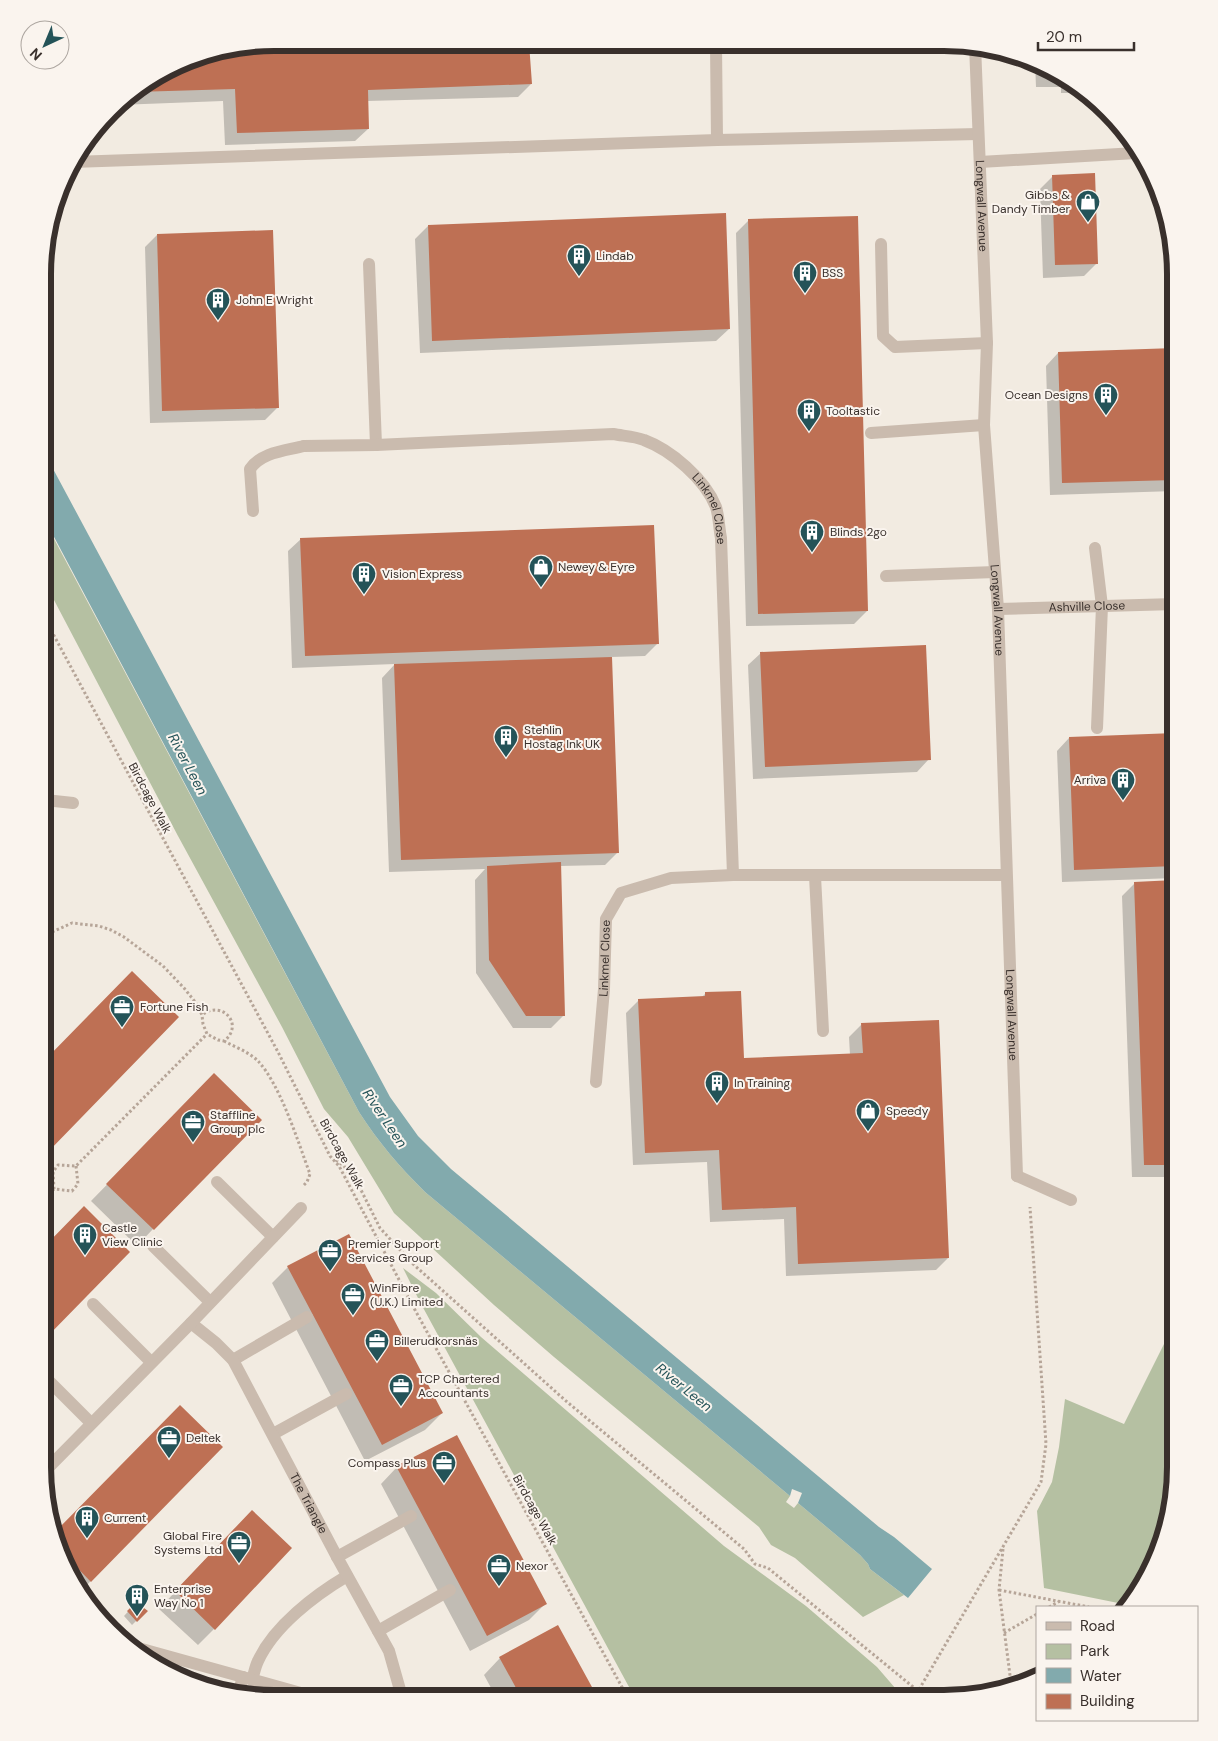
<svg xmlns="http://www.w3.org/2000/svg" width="1218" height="1741" viewBox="0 0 1218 1741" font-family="'DM Sans',sans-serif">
<rect width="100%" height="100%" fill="#f2ebe1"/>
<!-- green -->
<path fill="#b5c0a2" d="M44,520L359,1112C379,1143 399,1166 425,1192L790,1496L786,1502L794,1508L798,1503L860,1555L868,1564L870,1569L904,1595L863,1617L795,1558L771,1545L759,1527L554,1357L494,1305L394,1213L348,1137L324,1109L282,1027L178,836L44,581Z
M403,1268L436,1293L481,1337L724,1546L806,1606L877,1667L902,1696L901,1698H635L420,1302Z
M1175,1322V1482L1163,1541L1136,1596L1128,1605L1044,1588L1037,1511L1052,1482L1059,1447L1065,1399L1124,1424Z"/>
<!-- water -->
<path fill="#82aaad" d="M44,452L390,1097L418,1136L451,1169L879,1527L894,1537L932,1569L908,1598L870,1569L868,1564L860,1555L798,1503L802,1493L792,1489L790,1496L425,1192C399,1166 379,1143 359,1112L44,518Z"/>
<!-- shadow -->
<path fill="#0003" d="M274,42L528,43L531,84L518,97L367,101L368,129L355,141L225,145L223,101L118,105L122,100L200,55Z
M1035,62L1080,88L1075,93H1061V87H1036Z
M1053,176L1097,263L1084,276L1043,278L1040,189Z
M749,220L867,611L854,624L746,626L736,233Z
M428,226L729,329L716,341L420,353L415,239Z
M157,235L277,408L265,420L150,423L145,247Z
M1175,349V491L1050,495L1046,366L1058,353Z
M301,539L658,643L645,656L611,657L618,852L605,865L560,866L564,1015L551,1028H513L476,973L475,880L485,869L389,872L382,678L395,664L292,668L288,551Z
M761,653L929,759L917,772L753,779L748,665Z
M1175,734V878L1062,882L1057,751L1069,738Z
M1175,881V1177H1132L1122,896L1135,883Z
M706,993L743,1060L850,1055L849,1037L862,1024L948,1258L936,1270L786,1276L784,1219L710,1222L707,1162L633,1165L626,1013L639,1000L702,997Z
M214,1075L153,1229L137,1246L91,1201Z
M84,1208L129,1252L43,1339V1249Z
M288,1267L442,1413L425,1430L365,1461L272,1283Z
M222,1447L81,1591L66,1569L57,1531Z
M397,1467L545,1604L529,1620L470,1651L381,1484Z
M235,1528L214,1629L198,1645L159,1609Z
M136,1603L146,1611L132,1625L124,1616Z
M500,1658L596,1698L496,1697L484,1675Z"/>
<!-- building -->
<path fill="#be7054" d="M274,43H529L532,84L368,90L369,129L237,133L235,89L135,92L200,55Z
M1048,69L1050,70L1058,75H1048Z
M1095,173L1098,264L1055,265L1052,175Z
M726,213L730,329L432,341L428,225Z
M858,216L868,611L758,614L748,219Z
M273,230L279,408L162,411L157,234Z
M1175,348V480L1062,483L1058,352Z
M654,525L659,644L305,656L300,538Z
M926,645L931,760L765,767L760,652Z
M612,657L619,853L401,860L394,664Z
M1175,733V866L1074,870L1069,737Z
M561,862L565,1016H526L489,960L487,866Z
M1175,880V1165H1144L1134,882Z
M132,971L179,1017L47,1153L43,1150V1062Z
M741,991L744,1058L863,1053L861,1023L939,1020L949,1258L798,1264L796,1207L722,1210L719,1150L645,1153L638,999L705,996V992Z
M214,1073L262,1120L154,1230L106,1184Z
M84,1206L130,1252L43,1341V1248Z
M349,1234L443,1413L382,1445L287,1266Z
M180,1405L223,1447L91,1582L62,1552L57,1530Z
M457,1435L547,1604L487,1636L396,1466Z
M252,1510L292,1548L215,1630L175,1591Z
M136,1602L148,1611L137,1622L127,1611Z
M558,1625L598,1698L521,1697L499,1657Z"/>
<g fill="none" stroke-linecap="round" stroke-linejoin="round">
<!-- path -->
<path stroke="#b6a598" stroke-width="3" stroke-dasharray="2.5 2.5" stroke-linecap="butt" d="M44,617L278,1052L330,1156L339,1166L415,1310L628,1698
M43,936L72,923L99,926L111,930L124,937L163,966L184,988L196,1003L202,1015L203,1024L207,1034L218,1040L224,1041C245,1025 222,999 202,1015
M224,1041C235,1047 249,1052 258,1061C281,1086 298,1142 310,1174L307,1182L303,1186
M336,1160L344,1166L361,1190L380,1228L413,1264L566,1401L744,1549L755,1564L768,1568L918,1691
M76,1166L78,1184L72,1191L54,1189L53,1172L58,1165L76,1166L207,1034
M43,1201L54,1189
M1003,1549L999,1590L1011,1683
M999,1590L1089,1607
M1049,1607L1060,1601
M1004,1633L1037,1614
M914,1698L1041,1482L1046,1444L1030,1207"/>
<!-- service -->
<path stroke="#cabbae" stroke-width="12" d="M716,44L717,140
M72,162L717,140L978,134
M980,162L1136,153
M881,244L883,336L895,347L987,343
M369,264L376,445
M871,433L984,425
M253,511L250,469C262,452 284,451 304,446
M1095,548L1102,606L1097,728
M886,576L995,572
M44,797L45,800L73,803
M815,876L823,1031
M1017,1176L1071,1200
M217,1182L273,1237
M153,1246L210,1302
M93,1304L151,1362
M233,1360L307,1317
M43,1375L91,1423
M273,1434L346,1394
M337,1557L411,1516
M378,1631L450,1590
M252,1680C254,1674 255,1667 258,1661C274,1626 315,1595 347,1576
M238,1694L243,1677"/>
<!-- minor -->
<g stroke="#cabbae" stroke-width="12">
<path id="s1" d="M975,45L987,343L984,425L998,609L1017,1176"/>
<path id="s2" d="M304,446L376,445L613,434C623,436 634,436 644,440C671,450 705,479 716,507C719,517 719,528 721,538L733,875"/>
<path id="s3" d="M998,609L1175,604"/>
<path id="s4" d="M596,1082L604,989L606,919L621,893L671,878L733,875H1006"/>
<path id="s5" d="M191,1323L216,1343L233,1360L337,1557L389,1651L402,1697"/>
<path d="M44,1472L191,1323L301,1208"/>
<path d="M131,1646L315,1697"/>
</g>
</g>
<!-- icons -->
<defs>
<symbol id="shop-pin" viewBox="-11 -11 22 30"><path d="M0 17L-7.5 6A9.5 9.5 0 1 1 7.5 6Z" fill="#245358" stroke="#faf4ee"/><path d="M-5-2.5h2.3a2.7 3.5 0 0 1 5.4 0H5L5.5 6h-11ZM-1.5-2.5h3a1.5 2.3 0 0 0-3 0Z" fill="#fff"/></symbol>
<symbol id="building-pin" viewBox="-11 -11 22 30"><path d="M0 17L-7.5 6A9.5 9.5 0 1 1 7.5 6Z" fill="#245358" stroke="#faf4ee"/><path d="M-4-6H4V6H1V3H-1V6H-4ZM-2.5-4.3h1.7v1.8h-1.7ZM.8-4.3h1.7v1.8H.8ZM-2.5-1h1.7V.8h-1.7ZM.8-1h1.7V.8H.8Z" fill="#fff"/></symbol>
<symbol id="office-pin" viewBox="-11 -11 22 30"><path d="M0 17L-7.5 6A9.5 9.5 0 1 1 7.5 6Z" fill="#245358" stroke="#faf4ee"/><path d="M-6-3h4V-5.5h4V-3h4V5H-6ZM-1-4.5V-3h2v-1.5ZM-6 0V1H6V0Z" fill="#fff"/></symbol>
</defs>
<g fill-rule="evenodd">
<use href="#shop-pin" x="1074" y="188" width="28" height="38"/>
<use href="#building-pin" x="565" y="242" width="28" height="38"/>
<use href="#building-pin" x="791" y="259" width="28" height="38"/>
<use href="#building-pin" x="204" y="286" width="28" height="38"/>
<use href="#building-pin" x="1092" y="381" width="28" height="38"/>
<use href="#building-pin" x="795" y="397" width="28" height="38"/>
<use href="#building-pin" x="798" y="518" width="28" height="38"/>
<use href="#shop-pin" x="527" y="553" width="28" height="38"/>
<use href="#building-pin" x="350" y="560" width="28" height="38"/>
<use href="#building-pin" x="492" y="723" width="28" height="38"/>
<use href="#building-pin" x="1109" y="766" width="28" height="38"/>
<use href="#office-pin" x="108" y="993" width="28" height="38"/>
<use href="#building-pin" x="703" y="1069" width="28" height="38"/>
<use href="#shop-pin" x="854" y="1097" width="28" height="38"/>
<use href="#office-pin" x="179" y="1108" width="28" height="38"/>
<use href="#building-pin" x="71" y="1221" width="28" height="38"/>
<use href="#office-pin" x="316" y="1237" width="28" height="38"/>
<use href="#office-pin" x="339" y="1281" width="28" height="38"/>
<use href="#office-pin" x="363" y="1327" width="28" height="38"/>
<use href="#office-pin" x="387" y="1372" width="28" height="38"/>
<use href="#office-pin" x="155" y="1424" width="28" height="38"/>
<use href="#office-pin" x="430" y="1449" width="28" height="38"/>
<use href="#building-pin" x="73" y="1504" width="28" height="38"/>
<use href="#office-pin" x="225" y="1529" width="28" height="38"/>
<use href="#office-pin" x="485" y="1552" width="28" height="38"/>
<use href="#building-pin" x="123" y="1582" width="28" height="38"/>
</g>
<g text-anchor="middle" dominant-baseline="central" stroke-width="4" stroke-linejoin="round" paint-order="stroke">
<!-- poi labels -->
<g font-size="12" fill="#39302c" stroke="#faf4ee" text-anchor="start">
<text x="1070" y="195" text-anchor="end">Gibbs &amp;<tspan x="1070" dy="14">Dandy Timber</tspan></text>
<text x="596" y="256">Lindab</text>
<text x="822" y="273">BSS</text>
<text x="236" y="300">John E Wright</text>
<text x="1088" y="395" text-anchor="end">Ocean Designs</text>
<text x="826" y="411">Tooltastic</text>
<text x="830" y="532">Blinds 2go</text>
<text x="558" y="567">Newey &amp; Eyre</text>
<text x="382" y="574">Vision Express</text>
<text x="524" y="730">Stehlin<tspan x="524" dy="14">Hostag Ink UK</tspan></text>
<text x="1106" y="780" text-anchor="end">Arriva</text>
<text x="140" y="1007">Fortune Fish</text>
<text x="734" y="1083">In Training</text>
<text x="886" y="1111">Speedy</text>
<text x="210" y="1115">Staffline<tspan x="210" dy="14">Group plc</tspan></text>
<text x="102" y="1228">Castle<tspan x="102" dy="14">View Clinic</tspan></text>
<text x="348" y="1244">Premier Support<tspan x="348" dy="14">Services Group</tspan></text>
<text x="370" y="1288">WinFibre<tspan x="370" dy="14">(U.K.) Limited</tspan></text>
<text x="394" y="1341">Billerudkorsnäs</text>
<text x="418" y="1379">TCP Chartered<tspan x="418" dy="14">Accountants</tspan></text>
<text x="186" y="1438">Deltek</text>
<text x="426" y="1463" text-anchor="end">Compass Plus</text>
<text x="104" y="1518">Current</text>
<text x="222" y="1536" text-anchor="end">Global Fire<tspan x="222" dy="14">Systems Ltd</tspan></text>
<text x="516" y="1566">Nexor</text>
<text x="154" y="1589">Enterprise<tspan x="154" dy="14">Way No 1</tspan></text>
</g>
<!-- street labels -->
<g font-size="12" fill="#39302c" stroke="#faf4ee">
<text stroke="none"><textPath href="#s1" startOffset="161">Longwall Avenue</textPath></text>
<text stroke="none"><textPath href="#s2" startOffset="441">Linkmel Close</textPath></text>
<text stroke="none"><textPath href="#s3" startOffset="89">Ashville Close</textPath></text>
<text stroke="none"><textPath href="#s1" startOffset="566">Longwall Avenue</textPath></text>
<text transform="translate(150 798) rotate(62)">Birdcage Walk</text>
<text stroke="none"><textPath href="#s4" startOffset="124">Linkmel Close</textPath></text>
<text stroke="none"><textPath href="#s1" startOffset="971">Longwall Avenue</textPath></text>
<text transform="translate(342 1154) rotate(61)">Birdcage Walk</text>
<text stroke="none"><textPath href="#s5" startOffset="218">The Triangle</textPath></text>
<text transform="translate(535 1510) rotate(61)">Birdcage Walk</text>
</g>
<!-- water labels -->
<g font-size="14" font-style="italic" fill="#245358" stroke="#faf4ee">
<text transform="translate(188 764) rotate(62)">River Leen</text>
<text transform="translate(385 1118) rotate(56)">River Leen</text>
<text transform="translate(684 1387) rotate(39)">River Leen</text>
</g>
</g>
<!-- crop -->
<path d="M0 0H1218V1741H0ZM274 51H944A223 223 0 0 1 1167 274V1467A223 223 0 0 1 944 1690H274A223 223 0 0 1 51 1467V274A223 223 0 0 1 274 51Z" fill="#faf4ee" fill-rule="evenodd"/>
<path fill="none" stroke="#39302c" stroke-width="6" d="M274 51H944A223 223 0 0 1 1167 274V1467A223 223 0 0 1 944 1690H274A223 223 0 0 1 51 1467V274A223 223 0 0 1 274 51Z"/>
<!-- legend -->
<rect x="1036" y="1606" width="162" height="115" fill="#faf4ee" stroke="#ada6a0"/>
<rect x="1046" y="1622" width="25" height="8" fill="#cabbae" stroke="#ada6a0"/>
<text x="1080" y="1631" font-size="15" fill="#39302c">Road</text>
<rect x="1046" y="1644" width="25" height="15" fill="#b5c0a2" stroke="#ada6a0"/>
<text x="1080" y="1656" font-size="15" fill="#39302c">Park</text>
<rect x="1046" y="1668" width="25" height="15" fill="#82aaad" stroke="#ada6a0"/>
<text x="1080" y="1681" font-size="15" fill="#39302c">Water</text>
<rect x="1046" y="1694" width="25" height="15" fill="#be7054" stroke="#ada6a0"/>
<text x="1080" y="1706" font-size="15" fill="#39302c">Building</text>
<!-- north arrow -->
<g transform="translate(45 45) rotate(224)"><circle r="24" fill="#faf4ee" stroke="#ada6a0"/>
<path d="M0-4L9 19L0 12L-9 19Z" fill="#245358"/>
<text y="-8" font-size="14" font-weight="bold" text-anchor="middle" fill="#39302c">N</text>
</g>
<!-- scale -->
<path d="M1038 42v8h96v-8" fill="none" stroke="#39302c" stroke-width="2.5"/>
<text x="1046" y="42" font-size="15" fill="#39302c" stroke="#faf4ee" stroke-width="4" paint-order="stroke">20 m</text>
</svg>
